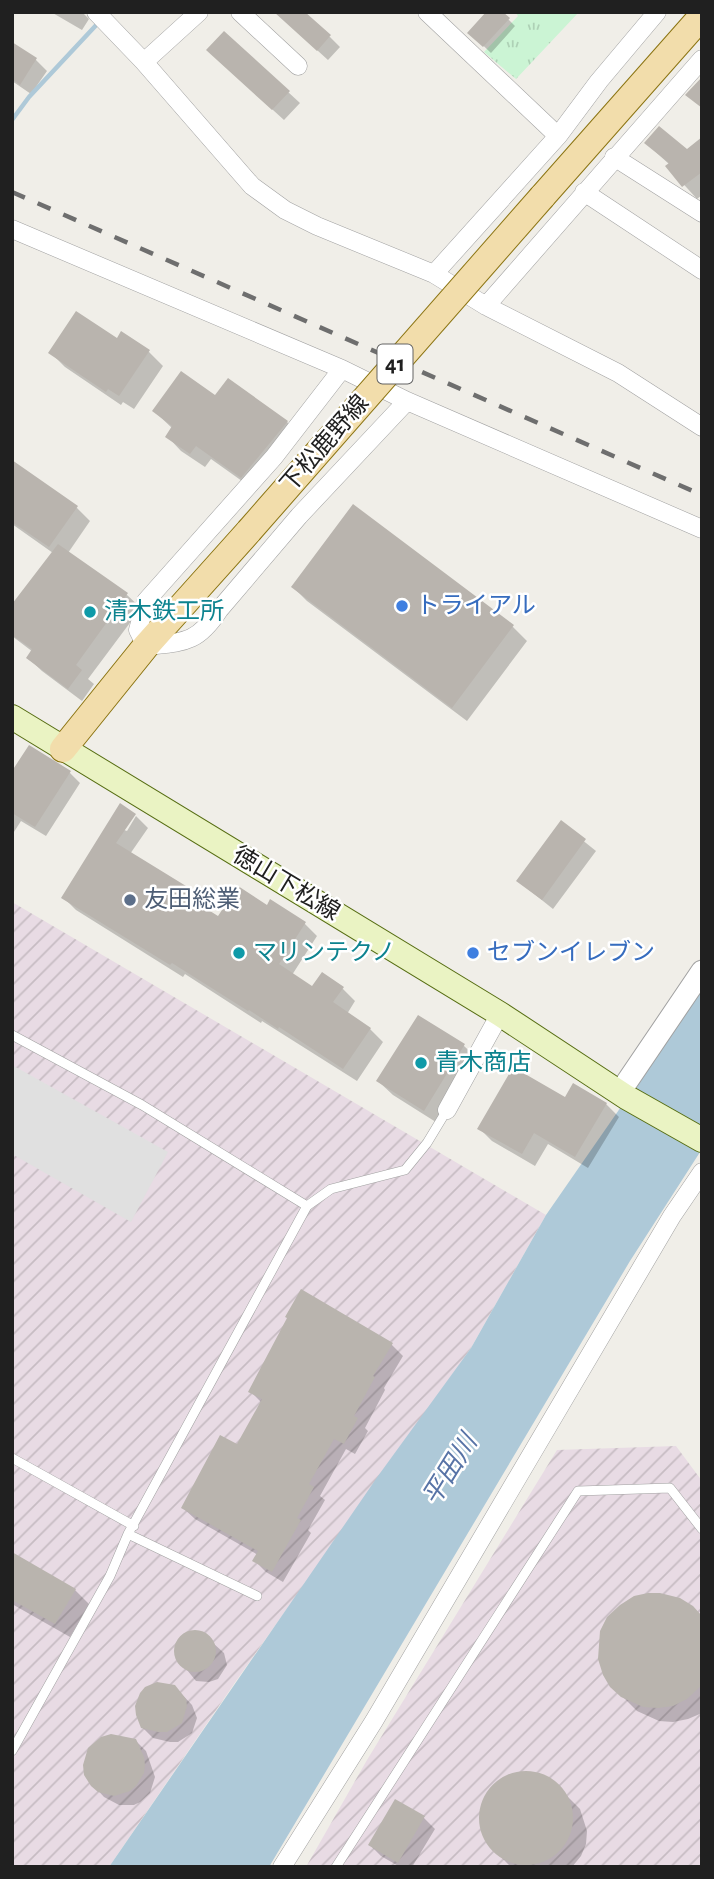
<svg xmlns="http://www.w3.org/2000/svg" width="714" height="1879" viewBox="0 0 714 1879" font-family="'Alegreya Sans','Noto Sans JP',sans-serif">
<defs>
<pattern id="industrial-furrows" width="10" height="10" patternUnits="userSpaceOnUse" patternTransform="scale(1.75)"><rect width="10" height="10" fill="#e8dbe4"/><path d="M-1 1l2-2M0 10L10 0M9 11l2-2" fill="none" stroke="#c7bcc3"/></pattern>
<pattern id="park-tufts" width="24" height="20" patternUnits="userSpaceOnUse" patternTransform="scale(1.75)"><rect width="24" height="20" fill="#cbf4d4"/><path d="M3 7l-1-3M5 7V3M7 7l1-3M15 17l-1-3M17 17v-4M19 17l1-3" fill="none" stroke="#aed1b6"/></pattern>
</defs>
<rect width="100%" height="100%" fill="#f0eee8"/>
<!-- industrial -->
<path fill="url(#industrial-furrows)" d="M12,902L546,1215L471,1348L236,1681L109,1867H12Z
M676,1446L702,1481V1867H306L367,1760L557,1450Z"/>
<!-- park -->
<path fill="url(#park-tufts)" d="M515,12H579L516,79L484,52L518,16Z"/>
<!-- parking -->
<path fill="#e0e0e0" d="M12,1065L168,1152L131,1222L12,1154Z"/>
<!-- water -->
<path fill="#aec9d8" d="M702,990V1149L630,1261L269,1867H109L378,1476L471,1348L546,1215Z"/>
<!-- shadow -->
<path fill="#0003" d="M51,12H82L89,19L82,30Z
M275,12L330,37L340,47L328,60Z
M501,12L515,26L491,53L469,32Z
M224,33L300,103L284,120L219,61Z
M12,44L36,60L47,71L31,94L12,81Z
M702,139V195L697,199L668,167L670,165L646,143L687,151Z
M122,333L149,352L163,366L134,409L123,402L121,405L65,367L51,353L117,340Z
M216,398L287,422L301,436L256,491L211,459L205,467L181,451L167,436L173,429L154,411Z
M12,462L77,508L90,521L68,553L127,595L141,608L88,679L94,684L82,701L42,671L28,658L33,652L12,636V607L53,553L12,524Z
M353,507L513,627L527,641L467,721L307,601L293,587Z
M70,773L80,783L46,836L21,821L12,835V775Z
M136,816L148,828L130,854L197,895L210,908L208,912L218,919L267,907L304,923L317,936L292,975L313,989H343L355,1001L347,1014L370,1029L383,1042L357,1081L262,1021L261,1023L185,974L183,977L76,910L63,897L124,830L127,831Z
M561,823L596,851L553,909L518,881Z
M419,1017L464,1046L479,1060L439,1124L393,1095L378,1081Z
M566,1099L606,1104L619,1117L588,1168L548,1144L535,1166L492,1141L479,1128Z
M391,1344L403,1356L384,1388L385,1390L365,1428L368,1431L355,1454L346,1449L320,1496L325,1500L308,1530L311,1533L283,1582L266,1572L255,1561L258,1555L195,1519L183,1508L237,1447L262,1403L250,1391Z
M12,1554L75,1590L89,1604L70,1637L12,1604Z
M702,1617V1713L688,1719L673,1722L659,1721L637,1711L612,1686Z
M190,1632L202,1633L224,1653L227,1665L218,1679L209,1682L196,1681L178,1659L177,1646L185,1634Z
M174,1686L192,1705L197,1718L192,1733L178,1742H170L153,1738L142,1727Z
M135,1740L146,1751L155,1777L150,1793L140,1802L134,1805H119L104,1797L93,1785Z
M517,1773L538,1774L550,1779L580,1809L587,1831L586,1844L581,1856L572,1867H511L495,1851L483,1833L482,1808L486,1796L494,1785L503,1778Z
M396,1801L424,1818L435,1829L412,1867H400L381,1856L370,1845Z"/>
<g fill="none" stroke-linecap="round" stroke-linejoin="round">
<!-- stream -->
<path stroke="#aec9d8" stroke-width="4.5" d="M12,120L29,97L100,21"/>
</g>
<!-- building -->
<path fill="#b9b4ae" d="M274,12H305L331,35L317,51Z
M486,12H503L510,18L483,47L467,33Z
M224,31L290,91L272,110L206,50Z
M12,42L37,58L20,85L12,79Z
M702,77V108L685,95Z
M659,126L687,149L702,137V172L682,187L665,166L669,163L644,143Z
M76,311L117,338L121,331L150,350L119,396L108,389L106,392L48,353Z
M181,371L215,395L228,378L288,421L241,478L196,446L190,454L165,437L172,426L152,411Z
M12,460L78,506L49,547L12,522Z
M353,504L514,625L452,708L291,587Z
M58,544L128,593L76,665L82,670L68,689L26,658L32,649L12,635V604Z
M29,745L71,771L35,827L12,813V771Z
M120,803L136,814L116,843L199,894L194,901L218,916L238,886L267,905L270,899L306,922L279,964L312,986L322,972L344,987L333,1002L371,1028L343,1069L279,1027L278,1029L249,1010L248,1011L172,963L170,965L61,898Z
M561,820L586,839L542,900L516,881Z
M418,1015L465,1044L424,1111L376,1081Z
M513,1067L565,1097L573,1083L607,1103L575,1157L534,1133L522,1154L477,1129Z
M301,1289L393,1343L373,1376L375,1377L354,1416L358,1418L344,1444L334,1439L309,1484L314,1487L297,1518L301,1520L272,1572L252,1561L258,1551L181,1508L220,1435L237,1444L262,1399L248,1392L287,1318L285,1317Z
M12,1552L76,1589L55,1624L12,1600Z
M648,1593H660L680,1598L693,1606L702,1616V1685L687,1699L673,1706L658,1708L643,1707L621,1697L610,1687L603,1675L598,1659L600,1631L607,1617L620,1605L634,1596Z
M174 1651a21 21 0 1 1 42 0a21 21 0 1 1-42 0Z
M157,1682L175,1685L186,1699L187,1706L182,1723L167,1732H158L141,1728L136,1715L135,1706L140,1693L145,1687Z
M111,1734L136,1739L144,1757L145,1765L144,1773L136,1786L130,1791L114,1796L98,1792L91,1786L84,1775L83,1765L88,1748L101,1737Z
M479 1818a47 47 0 1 1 94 0a47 47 0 1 1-94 0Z
M395,1799L425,1816L398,1863L368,1845Z"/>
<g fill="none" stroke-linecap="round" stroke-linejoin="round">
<defs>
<path id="service" d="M12,1035L142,1105L307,1206
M12,1458L134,1526
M128,1534L257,1596
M12,1751L110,1576L128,1534L307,1206L331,1189L405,1170L427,1143L447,1110
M336,1867L578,1491L670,1488L702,1529"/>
<path id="minor" d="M96,12L144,62L252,186L285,210L317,226L434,274L486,306L618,373L702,427
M240,12L298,66
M427,12L558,136
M144,62L199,12
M614,157L702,213
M584,192L702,270
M12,229L342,369L407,401L702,529
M434,274L558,136L599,81L657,12
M486,306L702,59
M342,369L274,457L146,601L138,630L146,646C183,642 197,644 219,610L299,516L407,401
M447,1110L500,1014
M282,1867L374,1721L672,1216L702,1172"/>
<path id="tertiary" d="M620,1092L702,971"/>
<path id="secondary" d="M12,717L500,1014L626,1097L702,1140"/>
<path id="primary" d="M542,197L702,16
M63,749L146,646L249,531"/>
</defs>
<!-- service casing -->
<use href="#service" stroke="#a1a1a1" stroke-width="10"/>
<!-- minor casing -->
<use href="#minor" stroke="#a1a1a1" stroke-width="19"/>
<!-- tertiary casing -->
<use href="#tertiary" stroke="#a1a1a1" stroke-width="23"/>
<!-- secondary casing -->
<use href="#secondary" stroke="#566d12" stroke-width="26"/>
<!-- primary casing -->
<use href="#primary" stroke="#8b7411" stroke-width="28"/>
<!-- service -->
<use href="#service" stroke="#fff" stroke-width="9"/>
<!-- minor -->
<use href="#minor" stroke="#fff" stroke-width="18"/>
<!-- tertiary -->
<use href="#tertiary" stroke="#fff" stroke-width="21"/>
<!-- secondary -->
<use href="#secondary" stroke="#eaf3c3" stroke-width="24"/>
<!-- primary -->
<use href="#primary" stroke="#f2ddab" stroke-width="26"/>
<!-- rail -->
<path stroke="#6e6e6e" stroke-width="4.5" stroke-dasharray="14 14" stroke-linecap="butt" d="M12,192L702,495"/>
<defs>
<path id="primary-bridge" d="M249,531L542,197"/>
</defs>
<!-- primary-bridge casing -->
<use href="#primary-bridge" stroke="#8b7411" stroke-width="28" stroke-linecap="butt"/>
<!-- primary-bridge -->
<use href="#primary-bridge" stroke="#f2ddab" stroke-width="26"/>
</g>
<!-- markers -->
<g fill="#3f7fe0" stroke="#fff" stroke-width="2.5">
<circle cx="402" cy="606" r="7"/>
<circle cx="473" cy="953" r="7"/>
</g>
<g fill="#0f9aa8" stroke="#fff" stroke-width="2.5">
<circle cx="90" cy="612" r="7"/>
<circle cx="239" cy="953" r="7"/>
<circle cx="421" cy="1063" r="7"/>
</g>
<circle fill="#5c6f8a" stroke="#fff" stroke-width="2.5" cx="130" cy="900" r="7"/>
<g text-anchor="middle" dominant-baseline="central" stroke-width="5" stroke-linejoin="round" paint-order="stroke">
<!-- shield labels -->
<rect fill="#fff" stroke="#636363" stroke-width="2" x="377.5" y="344.5" width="35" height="39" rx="5"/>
<g font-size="23" font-weight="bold" fill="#202020">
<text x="395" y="364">41</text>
</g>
<!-- street labels -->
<g font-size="24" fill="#202020" stroke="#fff">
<text transform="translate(325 444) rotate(-49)">下松鹿野線</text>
<text transform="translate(286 884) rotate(31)">徳山下松線</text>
</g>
<!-- shop labels -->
<g font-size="24" fill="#366cbe" stroke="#fff" text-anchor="start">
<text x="416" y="606">トライアル</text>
<text x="487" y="953">セブンイレブン</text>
</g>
<!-- culture labels -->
<g font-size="24" fill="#0d838f" stroke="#fff" text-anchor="start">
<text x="104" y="612">清木鉄工所</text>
<text x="253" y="953">マリンテクノ</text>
<text x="435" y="1063">青木商店</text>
</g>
<!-- service labels -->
<g font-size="24" fill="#4e5e75" stroke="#fff" text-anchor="start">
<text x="144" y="900">友田総業</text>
</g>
<!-- water labels -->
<g font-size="26" font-style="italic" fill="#5773a6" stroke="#fff">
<text transform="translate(450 1470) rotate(-58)">平田川</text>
</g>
</g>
<!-- border -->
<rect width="714" height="1879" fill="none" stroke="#202020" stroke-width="28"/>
</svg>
